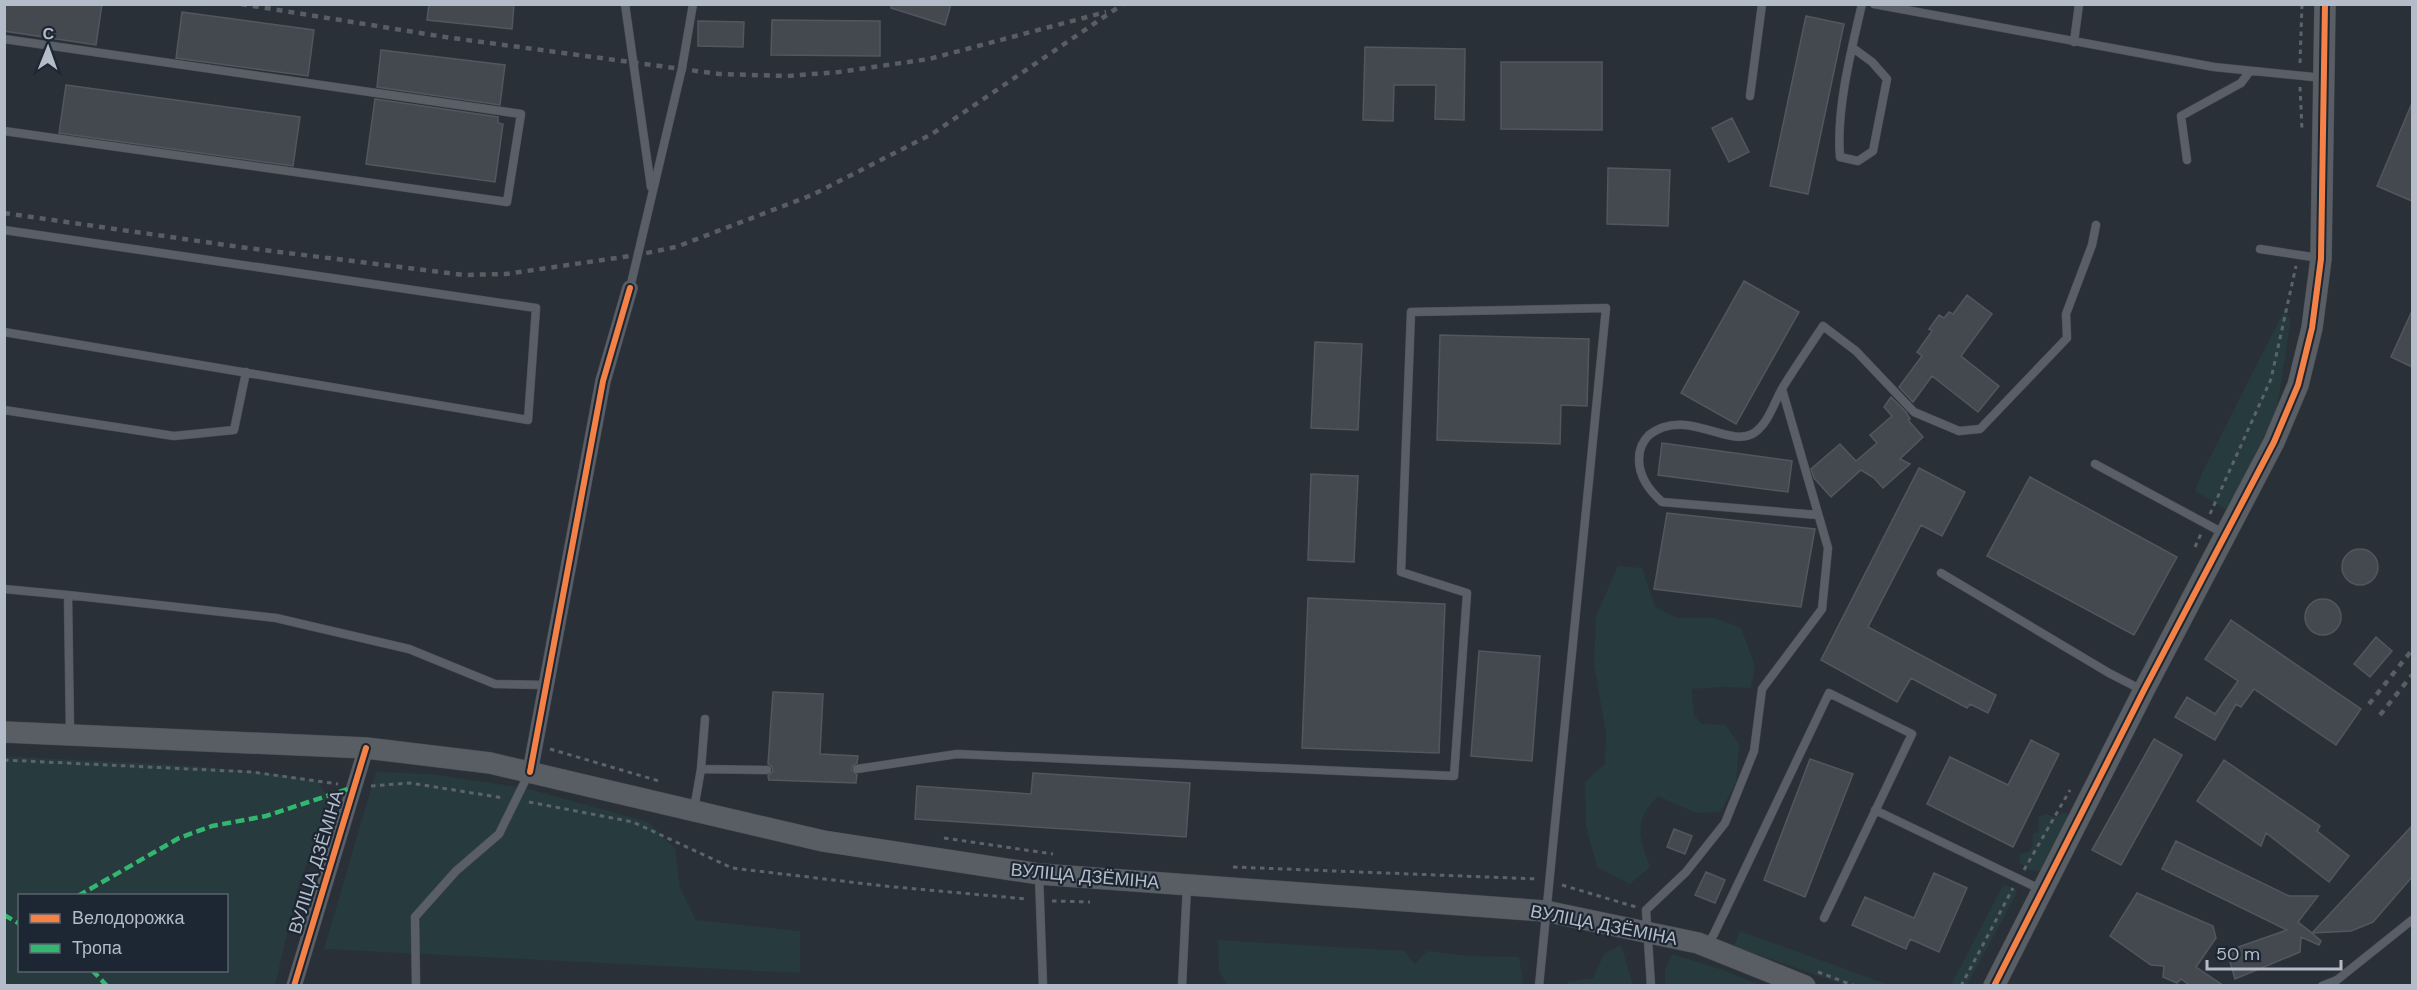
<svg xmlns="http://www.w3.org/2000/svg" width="2417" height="990" viewBox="0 0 2417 990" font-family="'DM Sans',sans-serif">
<rect width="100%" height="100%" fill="#2a3038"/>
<!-- green -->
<path fill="#273a3e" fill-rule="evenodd" d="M2284,311L2291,319L2276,413L2227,510L2195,491L2202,473Z
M1618,566L1642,568L1655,607L1677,618H1715L1741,628L1755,666L1751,688L1723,687L1692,689L1694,715L1702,724L1726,725L1739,745L1736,783L1720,812L1696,813L1658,796C1633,821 1639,837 1650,867L1630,884L1597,867L1586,826L1585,782L1605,764L1606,733L1594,664L1596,616Z
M5,756C109,763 215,762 318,781L331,804L299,883L275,985H5ZM20,896H226V970H20Z
M376,772L430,774L525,788L648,822L675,849L680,888L696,920L800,931V973L324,949Z
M2062,813H2066L2070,816L2044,871L2029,870L2020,863V854L2030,851L2032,847L2033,834L2038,832L2039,817L2045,814C2054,815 2051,821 2062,813Z
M2005,885L2016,889L2017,893L1967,985H1951L2001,889Z
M1740,931L1889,985H1844L1734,946Z
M1218,940L1404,951L1415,964L1427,951L1467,956L1519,957L1523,981L1521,986L1227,985L1219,970Z
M1621,945L1633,985H1567L1568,982L1593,978L1604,954Z
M1672,954L1726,971L1760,985H1665V970Z"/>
<!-- building -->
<path fill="#444950" stroke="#52575f" stroke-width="1.5" d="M4,4H102L96,45L4,31Z
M429,4H514L512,29L427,20Z
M891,4H951L945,25L891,8Z
M182,12L314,30L308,76L176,58Z
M1806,16L1844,24L1808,194L1770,186Z
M772,20L880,21V56L771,55Z
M698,21L744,22L743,47L698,46Z
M1365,47L1465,49L1464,120L1435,119L1436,85H1394L1393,121L1363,120Z
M381,50L505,65L500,105L377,87Z
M1501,62H1602V130L1501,129Z
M66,85L300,117L293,166L59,133Z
M375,99L498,117V123L503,124L495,182L366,164Z
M2412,103V201L2377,186Z
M1732,118L1749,152L1729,162L1712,128Z
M1608,168L1670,170L1668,226L1607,224Z
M1744,281L1799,312L1736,424L1681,393Z
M1967,295L1992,314L1961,356L1999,386L1978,412L1932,376L1913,402L1899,387L1922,356L1917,352L1932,331L1929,329L1939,315L1944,318L1949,312L1953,314Z
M2412,311V367L2391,357Z
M1440,335L1589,339L1587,406L1561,405L1560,444L1437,440Z
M1315,342L1362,344L1358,430L1311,428Z
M1891,397L1906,412L1910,419L1908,420L1923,437L1900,459L1910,464L1883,488L1874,478L1861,470L1831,497L1814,478L1811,469L1840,444L1856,461L1877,443L1870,435L1892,416L1884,407Z
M1662,443L1792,461L1788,492L1658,475Z
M1919,468L1965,492L1942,536L1921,525L1868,627L1996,695L1988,713L1970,704L1967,708L1911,678L1897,702L1821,660Z
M1311,474L1358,476L1354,562L1308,560Z
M2030,477L2177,557L2134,635L1987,556Z
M1667,513L1815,529L1801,607L1654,589Z
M2342 567a18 18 0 1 1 36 0a18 18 0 1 1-36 0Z
M1308,598L1445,604L1439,753L1302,748Z
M2305 617a18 18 0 1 1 36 0a18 18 0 1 1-36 0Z
M2231,620L2361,709L2336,745L2254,689L2241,707L2236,704L2215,740L2175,717L2187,697L2215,714L2238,681L2205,659Z
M2376,637L2392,651L2370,677L2354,664Z
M1479,651L1540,656L1532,761L1471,756Z
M773,692L823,694L820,754L858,756L857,763L853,765L851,769L857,775L856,783L769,780L768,776L773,771L772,767L768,764Z
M2154,739L2182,755L2121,865L2092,850Z
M2031,740L2059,754L2013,847L1927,804L1950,757L2008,785Z
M1810,759L1853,774L1805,897L1764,880Z
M2224,760L2320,826L2317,831L2349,856L2329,882L2266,833L2261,846L2197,801Z
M1033,773L1190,783L1186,837L915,819L917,786L1031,794Z
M2412,826V877L2373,922L2351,931L2312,933L2321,941L2319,945L2301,937L2300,952L2235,979L2227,951L2287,930L2162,869L2176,841L2289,896H2318L2298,922L2312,933Z
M1674,829L1692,836L1685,854L1667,847Z
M1706,872L1725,880L1715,903L1695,895Z
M1934,873L1967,888L1939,952L1910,939L1906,949L1852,925L1865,897L1914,918Z
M2137,893L2213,926L2216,938L2196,967L2224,986H2191L2181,979L2177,983L2163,977L2164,966L2151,965L2110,936Z"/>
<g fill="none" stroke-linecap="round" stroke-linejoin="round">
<defs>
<path id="lane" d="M625,4L651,187
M1874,4L2214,67L2323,78
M4,39L521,114L507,202L4,131
M2074,42L2079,4
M1853,48L1872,62L1887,79L1873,151L1858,161L1840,157C1836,110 1851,51 1862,4
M1750,96L1762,4
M2187,160L2181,116L2241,83L2250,71
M4,230L536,308L528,420L4,332
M2260,249L2319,258
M630,288L682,68L693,4
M4,410L174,436L234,430L246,372
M2095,464L2225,534
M1818,515L1662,502C1649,490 1639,477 1639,459C1639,450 1643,441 1649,435C1686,406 1728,449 1754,433C1769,423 1774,402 1783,387C1796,366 1810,346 1823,326L1856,351L1914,412L1959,431L1980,429L2067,338L2066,314L2092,245L2096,225
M1941,573L2109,673L2142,690
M4,589L68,595L70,733
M68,595L276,618L409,649L495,684L546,685
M701,769L705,719
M857,769L957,754L1454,776L1467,593L1401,572L1411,312L1606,308L1539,986
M694,809L701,769L767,770
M1875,810L2042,890
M1039,875L1043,986
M1707,945L1714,934L1829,693L1912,734L1824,918
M416,986L415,917L456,871L499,834L529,773
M1182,986L1187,886
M1651,986L1646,910L1686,872L1725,823L1754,751L1762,689L1822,609L1828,548L1782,389
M2322,986L2337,980L2412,920"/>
<path id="street" d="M530,772L603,381L630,288
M294,986L366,748"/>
<path id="secondary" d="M4,732L366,748L490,763L823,841L1039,874L1545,911L1698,943L1805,986
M1994,986L2144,690L2274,442L2298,385L2312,328L2321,259L2325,4"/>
</defs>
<!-- lane casing -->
<use href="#lane" stroke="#484c53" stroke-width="9"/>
<!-- street casing -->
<use href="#street" stroke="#484c53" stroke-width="16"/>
<!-- secondary casing -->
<use href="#secondary" stroke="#484c53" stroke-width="22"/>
<!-- path -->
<path stroke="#5d636a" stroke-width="3" stroke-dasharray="4.5 4.5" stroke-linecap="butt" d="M2300,63L2302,4
M2300,87L2302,129
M2210,514L2271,379L2296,266
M2195,547L2201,534
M550,749L659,781
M4,760L252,772L338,784
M371,786L410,783L504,798
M529,802L633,822L732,868L884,886L1027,899
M944,838L1053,854
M1233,867L1538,879
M2024,870L2070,790
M1562,885L1636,907
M1052,901L1090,902
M1818,972L1855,986
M1961,986L2013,888"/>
<!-- lane -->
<use href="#lane" stroke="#5a5e66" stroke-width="8"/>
<!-- street -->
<use href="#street" stroke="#5a5e66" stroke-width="15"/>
<!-- secondary -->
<use href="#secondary" stroke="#595d64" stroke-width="21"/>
<!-- rail -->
<path stroke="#595d64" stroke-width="4.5" stroke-dasharray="6 6" stroke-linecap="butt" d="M241,4L445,37L719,74L787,76L839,72L929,59L1106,12
M4,213L240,247L464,275L506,274L637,255L676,247L812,195L932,134L1123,4
M2369,704L2412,650
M2380,715L2412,675"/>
<!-- quiet -->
<path stroke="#33b770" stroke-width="4.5" stroke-dasharray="9 4.5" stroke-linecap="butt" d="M78,896L179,838L212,826L266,816L354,787
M4,915L20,924
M92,970L107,986"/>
<defs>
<path id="cycleway" d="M530,772L603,381L630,288
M294,986L366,748
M1994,986L2144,690L2274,442L2298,385L2312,328L2321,259L2325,4"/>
</defs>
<!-- cycleway casing -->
<use href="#cycleway" stroke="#1d2633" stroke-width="10"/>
<!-- cycleway -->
<use href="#cycleway" stroke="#f48246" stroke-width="6"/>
</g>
<g text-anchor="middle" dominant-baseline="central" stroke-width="4.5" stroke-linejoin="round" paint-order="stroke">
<!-- street labels -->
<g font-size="18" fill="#b4bcc9" stroke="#1d2633">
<text transform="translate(316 862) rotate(-73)">ВУЛІЦА ДЗЁМІНА</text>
<text transform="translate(1085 876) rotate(5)">ВУЛІЦА ДЗЁМІНА</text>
<text transform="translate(1604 925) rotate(11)">ВУЛІЦА ДЗЁМІНА</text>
</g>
</g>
<!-- border -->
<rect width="2417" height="990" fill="none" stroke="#b4bcc9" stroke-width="12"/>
<!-- legend -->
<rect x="18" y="894" width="210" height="78" fill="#1d2633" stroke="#59626f" stroke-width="1.5"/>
<rect x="30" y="914" width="30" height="9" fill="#f48246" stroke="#59626f" stroke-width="1.5"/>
<text x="72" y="924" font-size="18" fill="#b4bcc9">Велодорожка</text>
<rect x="30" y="944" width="30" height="9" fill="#33b770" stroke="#59626f" stroke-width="1.5"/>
<text x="72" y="954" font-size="18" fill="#b4bcc9">Тропа</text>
<!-- north arrow -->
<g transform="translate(48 48) rotate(1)" stroke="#1d2633" stroke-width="4.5" paint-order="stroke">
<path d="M0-4.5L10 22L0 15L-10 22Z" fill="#b4bcc9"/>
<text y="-9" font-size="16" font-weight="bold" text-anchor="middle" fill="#b4bcc9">С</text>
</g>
<!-- scale -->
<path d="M2207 960v9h134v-9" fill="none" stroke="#b4bcc9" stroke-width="3"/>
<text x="2216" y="960" font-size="18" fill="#b4bcc9" stroke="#1d2633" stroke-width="4.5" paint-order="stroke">50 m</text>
</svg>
